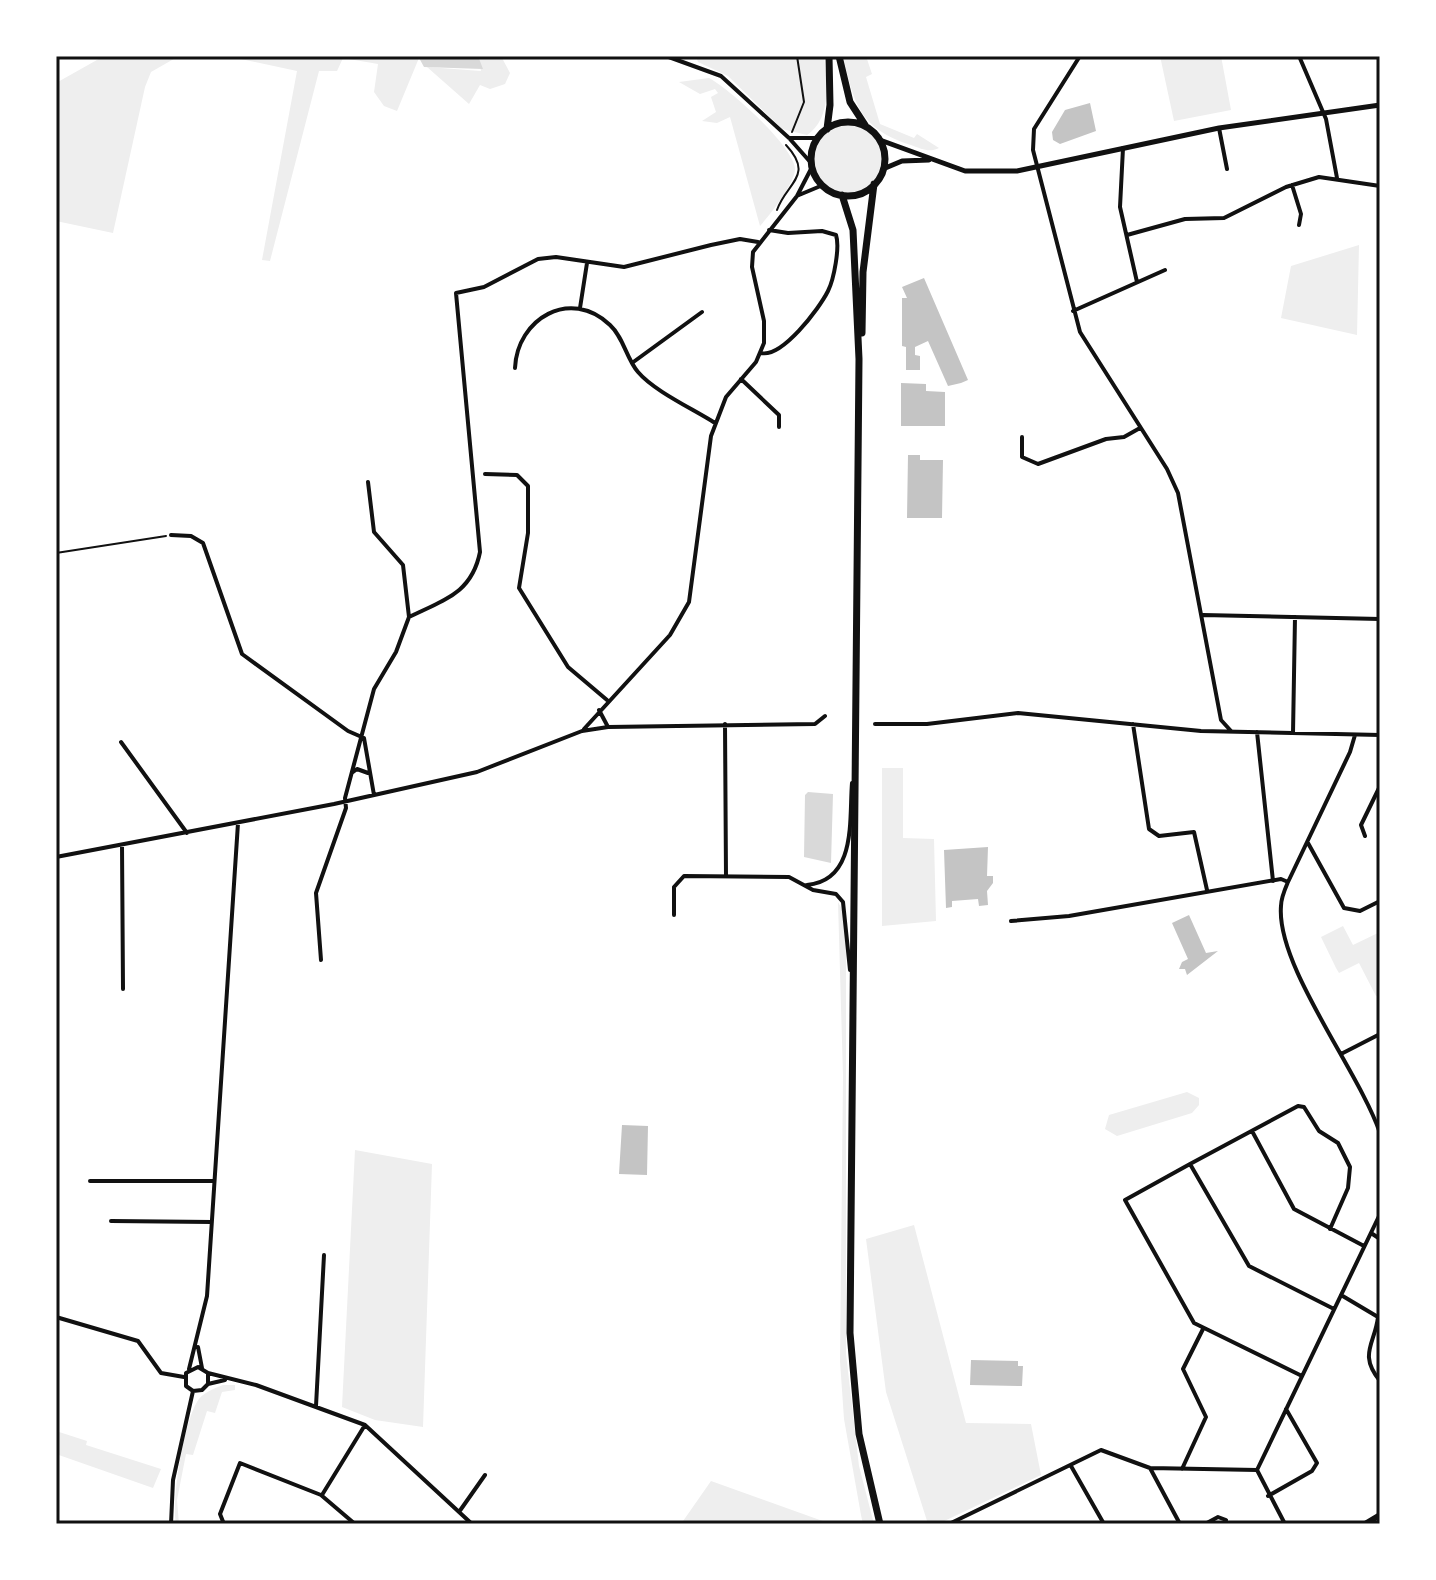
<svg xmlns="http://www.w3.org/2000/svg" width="1436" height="1580" viewBox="0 0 1436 1580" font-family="Karla,sans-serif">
<rect width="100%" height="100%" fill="#fff"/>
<!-- green -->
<path fill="#eee" d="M104,56H179L151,72L145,87L113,233L56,221V83Z
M227,56L419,58L397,111L384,106L374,92L378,64L343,58L337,71H319L270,261L262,260L297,71Z
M478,56H501L510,73L505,84L490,89L480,85L469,104L427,67L481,71Z
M696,56H824C827,82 832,118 807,135L782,129L728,76L698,62Z
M843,56H866L872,74L866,77L880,124L914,138L917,134L939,148C929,153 922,149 911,145C860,129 854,104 843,56Z
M1160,56H1221L1231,110L1174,121Z
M709,78C731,90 792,145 795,168C796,182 770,215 760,226L730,117L717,123L702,121L716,112L711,97L718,93L715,89L700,94L679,82Z
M811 159a37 37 0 1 1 74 0a37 37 0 1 1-74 0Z
M1359,245L1357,335L1281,318L1291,266Z
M882,768H903V838L934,839L936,921L882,926Z
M838,902L844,913L846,944V1354L859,1466L874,1524H863L861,1515L844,1419L840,1361L843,1076Z
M1343,926L1353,945L1380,932V995L1376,996L1359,963L1339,973L1336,968L1321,937Z
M1187,1092L1199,1098V1105L1192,1113L1117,1136L1105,1129L1109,1115Z
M355,1150L432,1164L423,1427L375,1420L342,1407Z
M914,1225L966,1423L1031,1424L1041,1475L938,1524H928L886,1392L866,1239Z
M223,1385H235V1390L222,1392L215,1413L207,1411L193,1455L186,1454L177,1500L179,1524H176C171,1500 184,1423 197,1402C202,1393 213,1389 223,1385Z
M56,1431L87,1441L86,1445L161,1469L153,1488L56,1454Z
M711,1481L831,1524H681Z"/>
<!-- water -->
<path fill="#d9d9d9" d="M418,56H478L483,69L424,67Z
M808,792L833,794L831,863L804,857L805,795Z"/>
<!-- building -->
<path fill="#c4c4c4" d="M1090,103L1096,131L1060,144L1053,140L1052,132L1065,110Z
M924,278L968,380L961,383L948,386L928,341L915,347V355L920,356V370H906V347L902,346V298H907L902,287Z
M901,383L926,384V391L945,392V426H901Z
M908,455H920V460H943L942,518H907Z
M988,847L987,876H993V883L987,891L988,905L979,906L978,899L952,901V907L946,908L944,850Z
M1189,915L1206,953L1218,951L1187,975L1185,969H1179L1182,962L1188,959L1172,923Z
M622,1125L648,1126L647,1175L619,1174Z
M971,1360L1018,1361V1366H1023L1022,1386L970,1385Z"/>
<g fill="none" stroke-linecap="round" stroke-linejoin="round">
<!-- path -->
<path stroke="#111" stroke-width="2" d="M792,132L804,102L797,56
M777,210C786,183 815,176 786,145
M56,553L166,536"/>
<!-- minor -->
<path stroke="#111" stroke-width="4" d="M666,56L721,76L789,138L812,164
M1080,56L1034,129L1033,150L1080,332L1167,469L1178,493L1221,720L1231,731
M1299,56L1326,119L1337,178
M1219,128L1227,169
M789,138H817
M1123,148L1120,207L1137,282
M1292,185L1301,214L1299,225
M799,195L823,185
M1127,235L1185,219L1224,218L1286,187L1319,177L1380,186
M580,308L587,263
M1073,311L1165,270
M761,353C782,358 819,309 828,291C834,279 840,247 836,235L822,231L788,233L769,230
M632,363L702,312
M515,368C517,319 570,287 610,325C624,338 626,358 638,372C654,391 693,409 715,423
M741,379L779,415V427
M1022,437V457L1038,464L1106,439L1124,437L1140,428
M485,474L517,475L528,486V533L519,588L568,667L607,700
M171,535L191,536L203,543L242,654L348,731L364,738L374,795
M1203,615L1380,619
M409,617C444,600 472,593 480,552L456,293L484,287L538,259L556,257L624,267L711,245L740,239L758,242
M599,710L608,727
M725,724L726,876
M875,724H927L1018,713L1201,731L1380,735
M1133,724L1149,829L1159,836L1194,832L1207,890
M584,729L670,635L689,602L711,436L726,397L756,362L764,343V321L752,267L753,252L797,196L812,167
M1257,732L1273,881
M1293,733L1295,617
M1355,735L1350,752L1288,882C1285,889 1281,898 1281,906C1276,966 1359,1071 1380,1133
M121,742L187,833
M353,772L357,769L368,773
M1365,836L1361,825L1380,786
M1308,843L1344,908L1360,911L1380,901
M122,845L123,989
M56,857L334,804L477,772L582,731L608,727L815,724L825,716
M807,885C857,880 849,820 852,783
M674,915V887L684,876L789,877L813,890L836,894L843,902L850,970
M1011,921L1069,916L1281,879L1288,882
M321,960L316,893L346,808L345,798L374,689L396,652L409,617L403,565L374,532L368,482
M1341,1054L1380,1034
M1252,1131L1294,1209L1364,1246
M1190,1164L1298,1106L1304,1107L1319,1131L1338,1143L1350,1167L1348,1188L1330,1229
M90,1181H214
M111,1221L212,1222
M1371,1233L1380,1239
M1341,1295L1378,1317C1375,1344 1358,1354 1380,1381
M56,1317L138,1341L161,1373L184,1377
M198,1347L202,1368
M189,1369L207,1296L238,823
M208,1373V1384L202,1390L193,1391L186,1386V1373L198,1367L208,1373L256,1385L365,1425L472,1524
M1302,1376L1194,1323L1125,1200L1190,1164L1249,1266L1334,1309
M208,1384L225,1380
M316,1406L324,1255
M1071,1466L1104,1524
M1150,1468L1180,1524
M1182,1469L1206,1417L1183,1369L1203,1329
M322,1495L365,1425
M1268,1496L1312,1471L1317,1463L1286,1409
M459,1512L485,1475
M171,1524L173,1480L193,1391
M224,1524L220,1514L240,1463L321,1495L355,1524
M949,1524L1101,1450L1150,1468L1257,1470
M1205,1524L1218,1517L1226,1520
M1285,1524L1257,1470L1380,1214"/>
<!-- tertiary -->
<path stroke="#111" stroke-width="5" d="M880,140L965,171H1017L1219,128L1380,105
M883,169L902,161L929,160"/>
<!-- secondary -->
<path stroke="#111" stroke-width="6" d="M1365,1524L1380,1515"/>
<!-- primary -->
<path stroke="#111" stroke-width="7" d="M839,56L850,102L865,125
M811 159a37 37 0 1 1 74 0a37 37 0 1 1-74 0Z
M827,129L830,105L829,56
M842,195L853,230L859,359L850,1333L859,1434L880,1524
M862,333L863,272L874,184"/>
</g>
<!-- border -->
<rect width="1436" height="1580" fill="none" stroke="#ffffff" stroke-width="116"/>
<rect x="58" y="58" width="1320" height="1464" fill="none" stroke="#111" stroke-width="3"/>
</svg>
